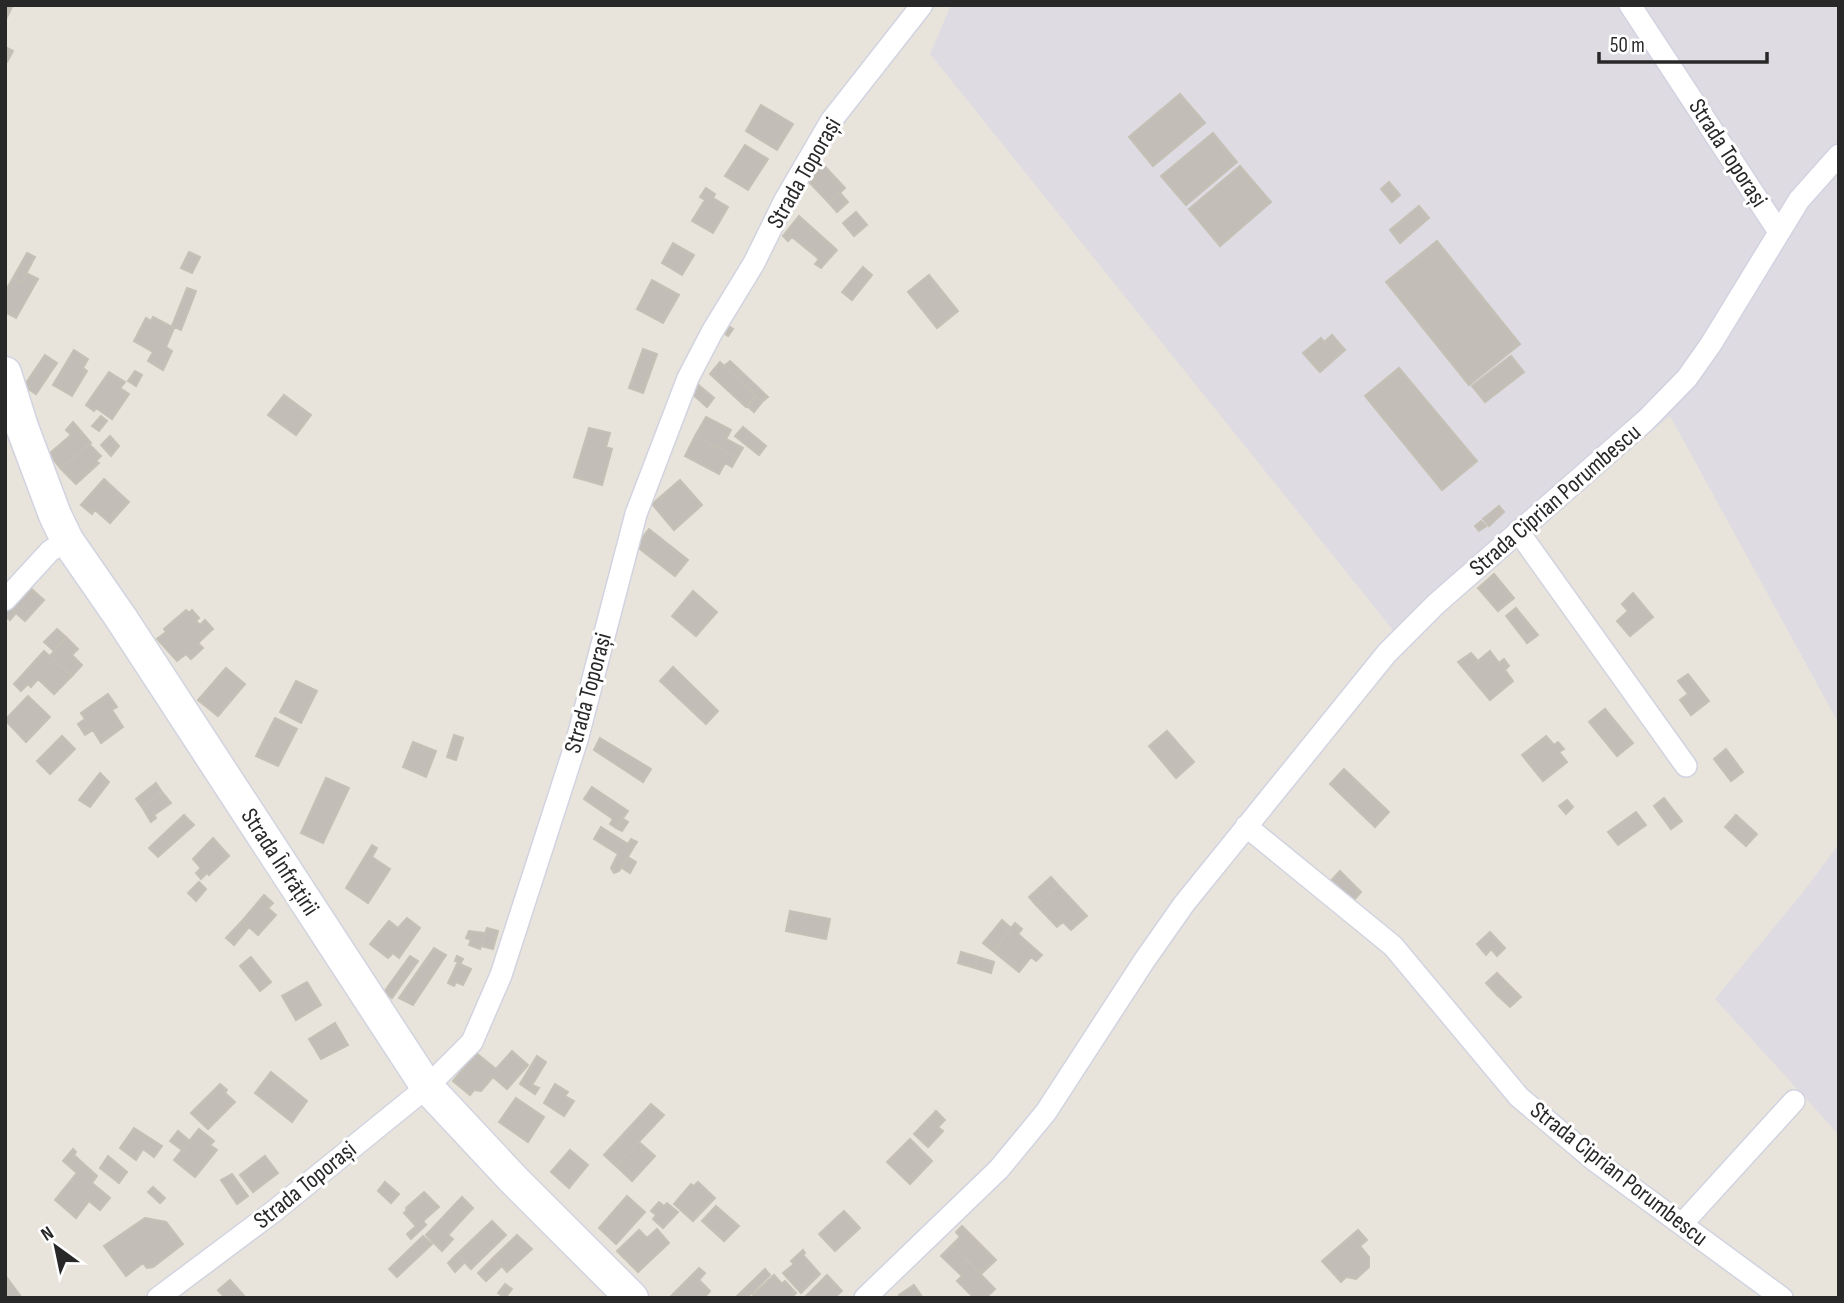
<svg xmlns="http://www.w3.org/2000/svg" width="1844" height="1303" viewBox="0 0 1844 1303" font-family="'Sofia Sans Condensed',sans-serif">
<rect width="100%" height="100%" fill="#e9e4db"/>
<!-- industrial -->
<path fill="#dedbe2" d="M951,5H1839V724L1670,416L1400,639L930,54Z
M1839,844V1135L1715,999L1803,892Z"/>
<!-- building -->
<path fill="#c2beb7" stroke="#c4c0b5" stroke-width="2" d="M5,5H13L6,19H5Z
M5,47L13,51L7,62H5Z
M1180,94L1205,123L1153,166L1129,137Z
M761,105L793,124L777,150L746,131Z
M1213,133L1237,162L1186,205L1161,176Z
M745,145L768,159L748,190L725,176Z
M818,159L845,188L829,203L808,181L816,173L810,167Z
M1240,166L1271,202L1220,246L1189,209Z
M1389,182L1400,195L1392,202L1381,189Z
M706,188L715,194L713,198L708,195L705,200L700,197Z
M840,193L848,202L837,212L829,203Z
M708,195L728,207L713,233L692,221Z
M1419,206L1429,218L1400,243L1390,230Z
M856,212L867,225L854,236L843,223Z
M799,216L837,250L821,268L815,264L819,259L792,237L788,241L783,236Z
M1437,241L1520,344L1469,385L1386,282Z
M673,243L694,255L682,275L662,263Z
M189,252L200,257L192,273L181,268Z
M27,253L35,257L21,283L13,278Z
M863,267L872,275L852,300L842,292Z
M26,273L38,279L16,318L5,312V292L13,278L21,283Z
M929,275L958,311L937,328L908,292Z
M652,280L679,295L663,323L637,309Z
M187,288L196,291L181,330L172,326Z
M153,317L174,328L166,347L172,351L163,370L148,361L153,352L134,341L146,318L151,321Z
M726,324L733,329L728,336L721,331Z
M1332,335L1345,350L1320,372L1303,353L1321,338L1324,342Z
M643,349L657,354L643,393L629,388Z
M74,350L88,359L83,368L87,371L72,396L53,385Z
M45,355L57,363L36,394L24,386Z
M1511,356L1524,372L1485,402L1472,386Z
M730,361L768,397L762,402L724,366Z
M720,362L756,396L746,407L710,374Z
M1399,368L1477,461L1442,490L1365,396Z
M135,371L142,375L136,386L128,381Z
M109,372L125,382L120,388L129,394L112,419L96,408L94,411L86,405Z
M695,382L714,398L707,407L689,391Z
M284,395L311,415L296,435L268,415Z
M756,396L762,402L754,412L747,406Z
M101,416L107,421L99,431L92,426Z
M706,417L731,430L726,439L743,448L737,458L695,436Z
M73,422L91,443L61,469L49,454L71,435L66,430Z
M743,427L766,446L759,455L735,436Z
M589,428L610,433L606,447L612,449L602,485L574,477Z
M110,436L119,446L111,456L101,445Z
M695,436L737,458L732,467L725,463L719,474L685,456Z
M89,444L101,456L96,461L99,463L76,484L61,469Z
M104,479L129,502L110,523L95,510L92,514L81,505Z
M680,480L702,505L674,530L652,504Z
M1499,506L1504,512L1489,526L1483,519Z
M1481,521L1486,526L1479,531L1475,526Z
M649,529L688,560L675,576L636,546Z
M1494,574L1514,598L1498,611L1478,588Z
M25,583L44,600L25,621L6,604Z
M693,591L717,612L696,636L672,616Z
M1633,593L1653,617L1630,636L1617,621L1628,611L1622,604Z
M5,603L16,613L10,620L8,618L5,620Z
M1516,608L1538,635L1527,643L1506,616Z
M186,610L189,613L192,610L199,618L196,621L200,625L205,620L213,629L198,643L203,648L191,659L186,654L177,661L157,639L166,632L164,629Z
M57,629L66,637L54,651L44,642Z
M66,637L78,649L72,655L82,665L72,676L50,656Z
M44,651L72,676L54,694L38,679L31,687L28,684L21,691L14,684Z
M1490,651L1499,663L1504,659L1509,666L1505,670L1513,681L1490,700L1458,662L1471,653L1478,661Z
M673,667L718,711L706,724L660,681Z
M226,668L245,684L218,716L198,700Z
M1688,674L1709,701L1691,715L1680,700L1688,694L1678,681Z
M296,681L317,691L301,723L280,712Z
M108,694L117,707L112,710L123,727L101,743L93,730L85,735L78,724L85,719L81,713Z
M28,696L50,717L26,742L5,720Z
M1605,709L1633,743L1617,756L1589,722Z
M275,718L297,729L278,766L256,756Z
M1167,731L1194,762L1176,778L1149,746Z
M454,735L463,738L456,760L447,757Z
M62,736L75,749L50,774L37,761Z
M1546,736L1554,745L1558,742L1564,749L1559,752L1567,762L1543,781L1522,755Z
M600,738L651,769L643,782L594,750Z
M413,742L436,751L426,777L403,767Z
M1726,749L1743,772L1731,781L1714,759Z
M1344,769L1389,812L1375,827L1330,784Z
M100,773L109,782L90,807L79,800Z
M326,778L349,788L323,843L301,833Z
M156,783L162,792L142,807L136,799Z
M592,787L628,811L616,828L610,824L613,819L584,799Z
M162,792L171,803L154,815L156,818L151,822L142,807Z
M1664,798L1682,821L1671,829L1654,806Z
M1567,800L1573,807L1566,814L1559,806Z
M1636,812L1646,825L1618,845L1608,832Z
M184,815L194,825L158,857L149,848Z
M1736,815L1757,834L1746,846L1725,827Z
M622,818L628,822L622,831L616,828Z
M601,827L628,844L631,839L637,842L619,871L614,873L611,868L618,854L594,839Z
M213,838L229,856L209,875L207,873L201,879L196,873L201,868L193,859Z
M372,845L377,848L372,857L390,869L368,903L346,888Z
M628,857L636,862L630,873L622,868Z
M1340,871L1361,892L1347,908L1325,887Z
M1051,877L1058,885L1036,905L1029,897Z
M199,882L206,889L196,901L188,893Z
M1058,885L1087,916L1071,930L1063,922L1057,927L1036,905Z
M264,895L273,903L268,908L276,915L258,935L242,921Z
M790,911L830,919L826,939L786,931Z
M407,918L420,928L399,958L393,953L388,958L370,944L389,921L398,928Z
M1002,920L1011,928L993,951L983,943Z
M242,921L249,927L234,945L226,938Z
M1015,923L1022,929L1018,934L1042,955L1036,961L1031,957L1019,972L993,951Z
M487,928L498,931L493,949L481,946Z
M469,931L485,933L480,949L469,945L471,940L466,938Z
M1490,932L1505,948L1497,956L1491,949L1486,955L1477,944Z
M434,948L446,955L413,1005L399,998Z
M961,952L978,957L975,968L958,963Z
M410,956L418,961L392,998L384,992Z
M457,956L463,959L460,964L471,969L463,985L456,982L454,986L448,983L458,962L455,961Z
M251,957L271,982L260,991L240,966Z
M978,957L994,962L991,973L975,968Z
M1497,973L1508,984L1497,995L1486,983Z
M307,982L321,1005L296,1020L282,996Z
M1508,984L1521,997L1510,1007L1497,995Z
M335,1023L348,1045L321,1059L309,1039Z
M512,1051L528,1065L507,1089L493,1077L481,1091L474,1090L470,1095L453,1081L476,1053L496,1069Z
M537,1056L546,1062L532,1085L539,1088L535,1094L520,1084Z
M271,1072L307,1101L292,1122L255,1093Z
M220,1084L227,1090L225,1093L235,1102L208,1129L191,1113Z
M555,1084L568,1092L565,1096L574,1101L564,1116L544,1103Z
M516,1098L544,1117L528,1142L499,1122Z
M651,1104L664,1115L616,1166L604,1155Z
M936,1111L945,1120L938,1127L943,1131L928,1147L914,1134Z
M134,1128L162,1146L154,1157L143,1149L136,1160L120,1148Z
M199,1129L214,1141L210,1145L217,1150L195,1177L174,1160Z
M178,1131L190,1141L182,1150L170,1141Z
M910,1139L932,1161L910,1184L887,1162Z
M639,1142L655,1156L632,1181L616,1166Z
M73,1149L76,1152L74,1155L97,1176L92,1183L110,1198L100,1210L89,1201L76,1218L55,1200L77,1173L63,1161Z
M570,1150L588,1165L569,1188L551,1172Z
M108,1156L127,1172L119,1183L100,1168Z
M265,1156L278,1173L253,1192L240,1175Z
M232,1174L248,1196L237,1204L221,1180Z
M385,1182L399,1194L391,1203L378,1191Z
M698,1182L715,1198L693,1221L674,1204L691,1184L694,1186Z
M153,1187L165,1198L160,1203L148,1192Z
M424,1192L439,1207L423,1221L426,1225L411,1239L407,1234L416,1226L404,1213L407,1210L406,1208Z
M627,1196L645,1212L616,1244L599,1228Z
M462,1197L473,1208L448,1235L453,1239L442,1251L426,1235Z
M659,1202L664,1206L667,1203L678,1212L663,1228L653,1219L656,1215L651,1211Z
M716,1206L739,1226L724,1241L702,1221Z
M844,1211L860,1228L835,1251L819,1234Z
M145,1218L166,1222L183,1244L153,1267L147,1268L143,1263L126,1276L104,1246Z
M492,1221L506,1235L471,1269L457,1254Z
M962,1226L996,1260L981,1274L952,1245L960,1237L956,1232Z
M657,1229L669,1243L638,1272L617,1251L639,1230L647,1238Z
M1358,1230L1367,1240L1360,1246L1369,1257V1267L1356,1279L1346,1277L1341,1282L1322,1261Z
M517,1235L532,1249L507,1272L494,1257Z
M423,1236L432,1244L397,1277L389,1269Z
M952,1245L995,1289L986,1298H974L957,1281L962,1276L941,1256Z
M803,1250L805,1253L803,1255L820,1274L801,1293L783,1273L794,1264L791,1261Z
M457,1254L465,1262L455,1272L448,1263Z
M494,1257L502,1266L486,1281L478,1273Z
M699,1268L705,1273L699,1280L710,1291L704,1298H669Z
M765,1269L770,1275L747,1298H735Z
M5,1275L22,1298H5Z
M774,1275L782,1284L785,1281L796,1293L791,1298H755L753,1295Z
M827,1275L842,1291L834,1298H804Z
M230,1280L246,1298H225L218,1290Z
M505,1284L512,1289L505,1298L498,1293Z
M914,1285L923,1298H901L899,1295Z"/>
<g fill="none" stroke-linecap="round" stroke-linejoin="round">
<defs>
<path id="minor" d="M1630,5L1779,232
M1518,531L1686,766
M5,600L50,551L67,540
M1246,826L1393,946L1519,1097L1594,1160L1782,1298
M1682,1224L1794,1101
M158,1298L273,1212L427,1087L472,1042L501,975L577,740L636,514L688,378L712,332L754,263L785,200L831,121L922,5
M865,1298L999,1169L1046,1112L1144,961L1184,904L1387,653L1436,604L1646,420L1687,378L1711,344L1799,200L1839,155"/>
<path id="secondary" d="M5,373L22,427L55,515L67,540L121,618L427,1087L513,1179L632,1298"/>
</defs>
<!-- minor casing -->
<use href="#minor" stroke="#d1d3e0" stroke-width="24"/>
<!-- secondary casing -->
<use href="#secondary" stroke="#d1d3e0" stroke-width="35"/>
<!-- minor -->
<use href="#minor" stroke="#fff" stroke-width="21"/>
<!-- secondary -->
<use href="#secondary" stroke="#fff" stroke-width="32"/>
</g>
<g text-anchor="middle" dominant-baseline="central" stroke-width="6" stroke-linejoin="round" paint-order="stroke">
<!-- street labels -->
<g font-size="24" fill="#282828" stroke="#fff">
<text transform="translate(1728 153) rotate(57)">Strada Toporași</text>
<text transform="translate(804 173) rotate(-60)">Strada Toporași</text>
<text transform="translate(1555 500) rotate(-41)">Strada Ciprian Porumbescu</text>
<text transform="translate(588 693) rotate(-75)">Strada Toporași</text>
<text transform="translate(280 862) rotate(57)">Strada Înfrățirii</text>
<text transform="translate(1619 1174) rotate(38)">Strada Ciprian Porumbescu</text>
<text transform="translate(305 1185) rotate(-39)">Strada Toporași</text>
</g>
</g>
<!-- border -->
<rect width="1844" height="1303" fill="none" stroke="#282828" stroke-width="14"/>
<!-- north arrow -->
<g transform="translate(56 1247) rotate(327)" stroke="#ffffff" stroke-width="5" paint-order="stroke">
<path d="M0-5L12 26L0 18L-12 26Z" fill="#282828"/>
<text y="-10" font-size="19" font-weight="bold" text-anchor="middle" fill="#282828">N</text>
</g>
<!-- scale -->
<path d="M1599 52v10h168v-10" fill="none" stroke="#282828" stroke-width="3.5"/>
<text x="1610" y="52" font-size="21" fill="#282828" stroke="#ffffff" stroke-width="5" paint-order="stroke">50 m</text>
</svg>
